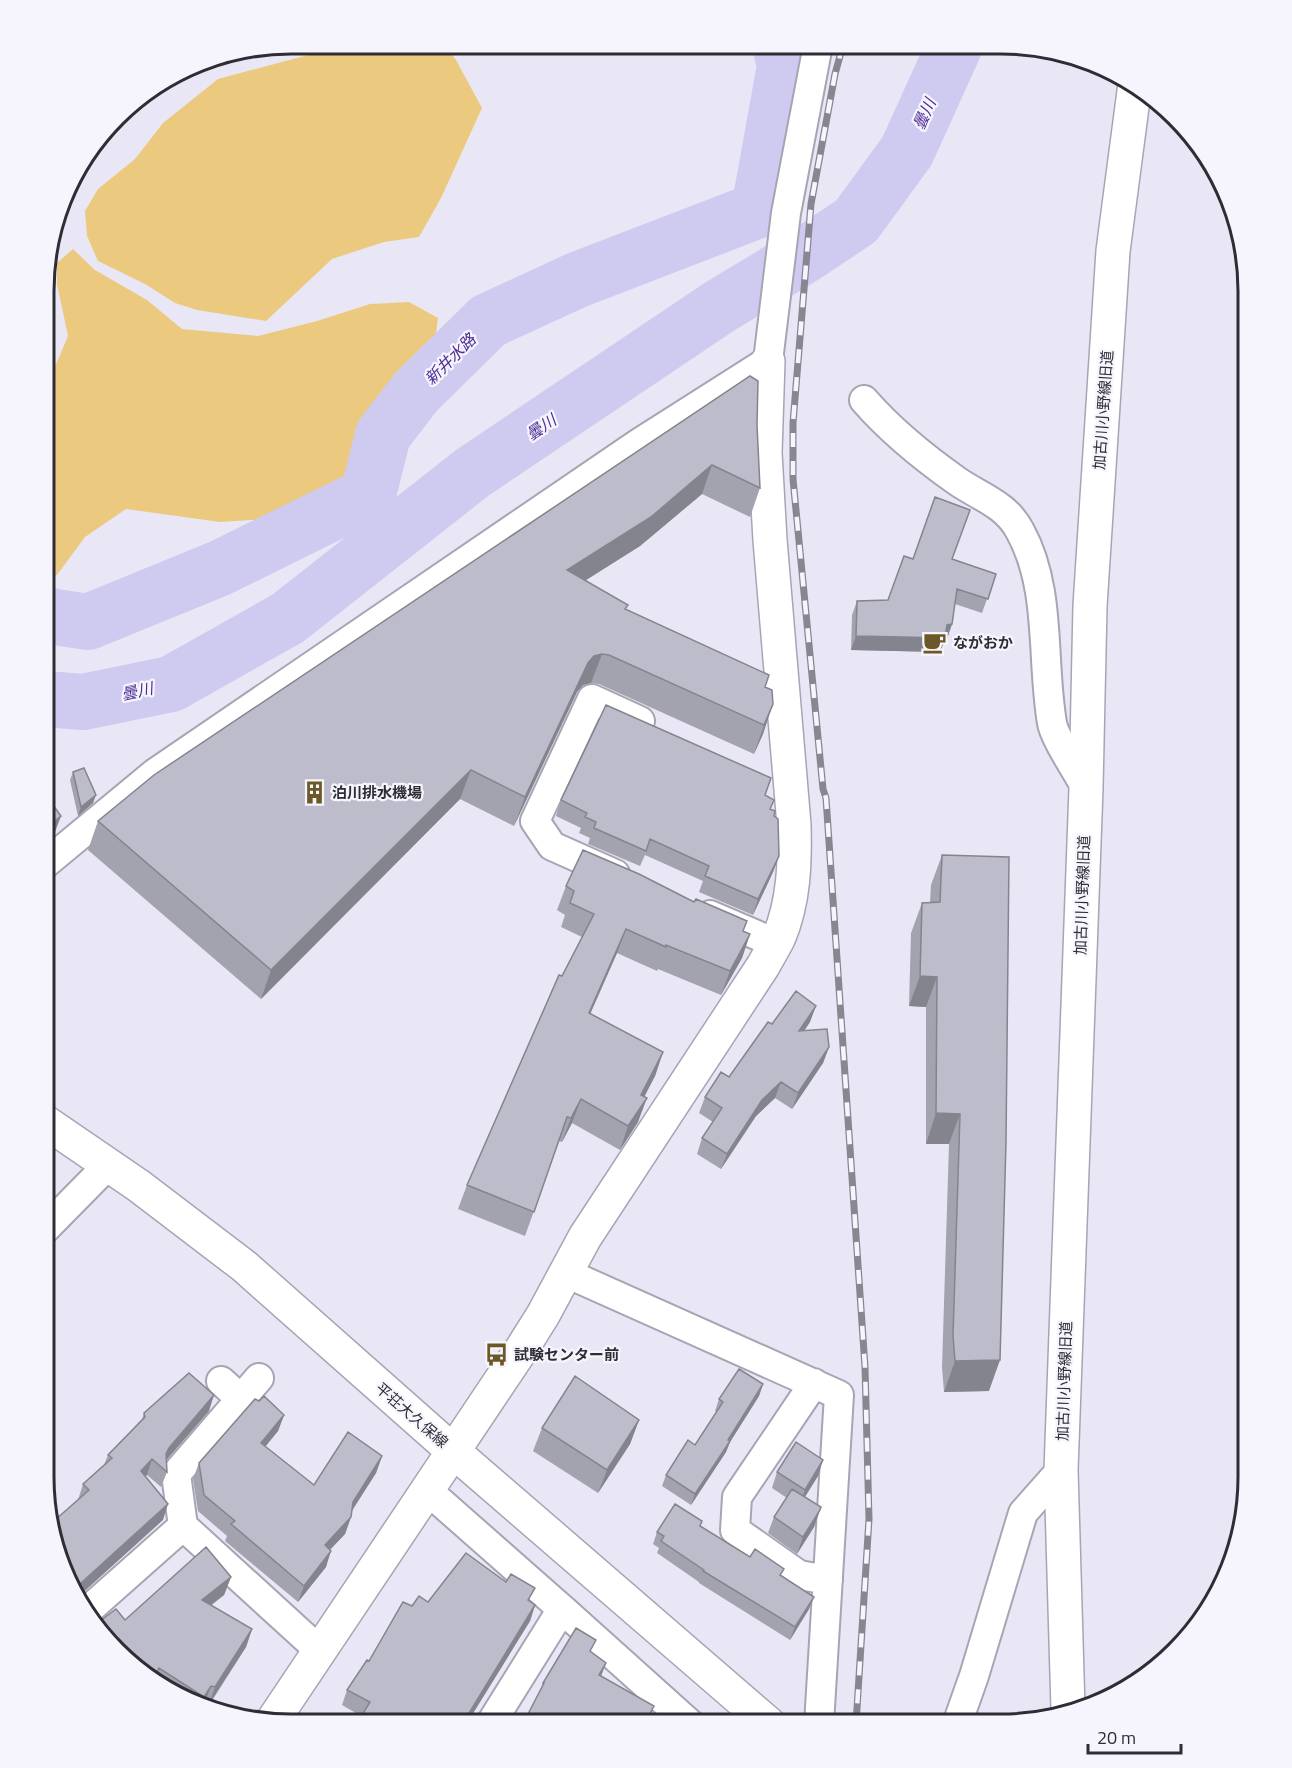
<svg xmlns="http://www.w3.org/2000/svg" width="1292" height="1768" viewBox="0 0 1292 1768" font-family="'Titillium Web','Noto Sans JP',sans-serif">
<rect width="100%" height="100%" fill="#e9e7f6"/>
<!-- green -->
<path fill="#ebca7f" d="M349,44H444L456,60L482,108L441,198L419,237L384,242L332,259L266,321L197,310L175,303L145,284L98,261L87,236L85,211L98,189L135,159L163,123L218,79Z
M73,249L95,270L147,300L182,329L258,336L317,321L370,304L409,302L438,318L434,349L371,422L364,459L333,494L270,519L220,522L126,509L85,537L57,575L45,576V375L51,376L68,336L57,284V263Z"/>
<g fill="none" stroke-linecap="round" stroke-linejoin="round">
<!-- river -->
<path stroke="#cfcaf0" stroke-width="56" d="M45,614L55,617L88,622L220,568L368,495L383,435L416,392L488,321L577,280L759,210L785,66L780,45
M45,699L83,702L171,684L288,618L472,473L719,307L805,255L856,221L907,151L955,45"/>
<defs>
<path id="minor" d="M864,400C891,431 923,457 957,481C980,497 1006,504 1020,531C1052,589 1041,659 1052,723C1054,737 1078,773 1086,788
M45,864L155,773L639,443L768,361L786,213L818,45
M615,874L552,846L535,821L592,699L640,721
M710,915L775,943
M44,1230L108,1165
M566,1273L839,1395L819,1724
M221,1381L241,1399
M814,1383L737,1497L735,1530L799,1575L828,1580
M427,1490L562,1609
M183,1526L176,1474L259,1378
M86,1612L183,1526L320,1651
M491,1723L562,1609L690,1724
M957,1724L974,1676L1023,1513L1061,1470"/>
<path id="tertiary" d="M1068,1709L1061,1470L1086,788L1090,606L1113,251L1135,84
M272,1722L521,1350L543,1315L585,1237L763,966C768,957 774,947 779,937C794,901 795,863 794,825L770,540L765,453L768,361"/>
<path id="secondary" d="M44,1121L139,1186L244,1266L453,1451L769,1724"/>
</defs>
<!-- minor casing -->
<use href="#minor" stroke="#a7a5b4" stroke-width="32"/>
<!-- tertiary casing -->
<use href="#tertiary" stroke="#a7a5b4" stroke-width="36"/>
<!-- secondary casing -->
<use href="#secondary" stroke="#a7a5b4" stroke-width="36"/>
<!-- minor -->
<use href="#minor" stroke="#fff" stroke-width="28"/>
<!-- tertiary -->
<use href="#tertiary" stroke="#fff" stroke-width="33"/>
<!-- secondary -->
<use href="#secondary" stroke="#fff" stroke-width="33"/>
<defs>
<path id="rail" d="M843,45L835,74L811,204L793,423V479L823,789L826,798L865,1367L869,1519L856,1724"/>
</defs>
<!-- rail casing -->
<use href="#rail" stroke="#888691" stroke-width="7"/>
<!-- rail -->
<use href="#rail" stroke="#f6f5fe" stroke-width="4.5" stroke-dasharray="14" stroke-linecap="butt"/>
</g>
<!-- wall -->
<path fill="#a3a2af" d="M757,425L760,488L750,517L702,494L640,546L586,580L626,610L765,687L772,690L763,734L754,754L599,684L591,683L583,685L577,692L514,826L460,799L261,999L88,850L98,821Z
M913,559H952L996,574L982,613L955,604L952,624L947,639H945L940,652L851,650L852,615L857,601L888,600Z
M73,772L93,803L78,816L70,780Z
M765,795L774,816L779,856L773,872L753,915L699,892L703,881L645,855L640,866L588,844L590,838L579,833L581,828L556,816L561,800Z
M942,855L989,1391L944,1392L942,1367L949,1144H926V1007L909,1006L911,933L922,903L930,902L931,885Z
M566,886L744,931L750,934L742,958L721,995L658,969L657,971L617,953L590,1014L663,1052L655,1076L644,1096L638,1122L620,1150L572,1123L562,1142L559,1141L525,1236L458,1209L467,1185L562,976L582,937L561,927L565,915L557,910Z
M810,1022L804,1031L829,1047L823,1063L792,1109L775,1098L756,1116L721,1169L697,1154L702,1138L713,1122L699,1113L705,1097L729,1077L772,1024Z
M763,1384L759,1396L730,1442L726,1452L691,1505L662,1486L666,1475L695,1445L717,1412L715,1411L719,1399Z
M209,1411L166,1460L167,1472L161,1487L147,1475L145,1476L163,1520L78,1500L83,1484L104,1465L108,1455L142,1419L144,1413Z
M284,1415L278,1431L265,1447L314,1485L382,1456L376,1473L352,1511L351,1517L345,1534L330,1550L326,1567L298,1602L225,1541L227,1536L198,1511L193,1479L199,1463Z
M639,1420L630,1444L598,1493L533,1451L542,1428Z
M777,1472L818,1476L805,1497L820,1510L814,1527L797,1554L768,1533L774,1517L787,1498L772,1488Z
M702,1521L700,1526L782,1576L809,1609L790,1640L699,1583V1582L657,1553L659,1548L653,1544L657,1532Z
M231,1577L224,1595L211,1605L252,1629L246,1647L210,1704L153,1683L125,1620Z
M530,1601L535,1605L530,1621L467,1723H357L361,1716L342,1705L347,1690L412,1606L428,1602Z"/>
<!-- shaded-wall -->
<path fill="#84848e" d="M712,465L702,494L640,546L556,599L567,570Z
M952,624L947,639H945L940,652L851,650L856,636Z
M602,654L591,683L583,685L577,692L514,826L525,797L588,663L594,656Z
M773,704L763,734L754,754L764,725Z
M471,770L460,799L261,999L271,970Z
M96,795L93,803L78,816L81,807Z
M61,816L55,832L45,840V829Z
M779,856L773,872L753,915L758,899Z
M626,929L617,953L580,1037L589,1013Z
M750,934L742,958L721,995L730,971Z
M920,976L937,977L926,1007L909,1006Z
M816,1006L810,1022L793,1047L799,1031Z
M829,1047L823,1063L792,1109L798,1093Z
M663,1052L655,1076L633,1119L641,1095Z
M781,1082L775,1098L756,1116L721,1169L727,1154L762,1100Z
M647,1098L638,1122L620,1150L628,1126Z
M581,1099L572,1123L562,1142L571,1118Z
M936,1113L960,1114L949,1144H926Z
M1000,1360L989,1391L944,1392L955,1361Z
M763,1384L759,1396L730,1442L726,1452L691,1505L695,1494L728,1440Z
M214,1395L209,1411L163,1464L160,1470L169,1448Z
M284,1415L278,1431L255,1459L261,1443Z
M639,1420L630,1444L598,1493L607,1470Z
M382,1456L376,1473L347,1518L353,1502Z
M152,1459L147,1475L135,1486L141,1471Z
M823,1460L818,1476L799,1506L805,1490Z
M168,1504L163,1520L77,1598L75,1595L80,1584Z
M820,1510L814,1527L797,1554L803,1537Z
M351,1517L345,1534L319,1561L325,1545Z
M331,1551L326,1567L298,1602L304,1586Z
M231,1577L224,1595L195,1618L202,1600Z
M814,1597L809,1609L790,1640L795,1627Z
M535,1605L530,1621L467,1723H463Z
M252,1629L246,1647L209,1704L215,1687Z
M606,1663L600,1679L599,1675Z
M159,1668L154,1683H153L152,1682Z
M211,1686L205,1702L203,1701L204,1697Z
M654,1706L648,1722L647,1724H644Z"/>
<!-- building -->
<path fill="#bdbccb" stroke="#84848e" stroke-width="1.5" d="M750,376L758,381L757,425L760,488L712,465L651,517L567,570L628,605L625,609L769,675L765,687L772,690L773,704L764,725L609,655L602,654L594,656L588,663L525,797L471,770L271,970L98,821L154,775Z
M935,497L970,510L952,559L996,574L988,599L957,589L952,624L947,625L945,638L856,636L857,601L888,600L904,556L913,559Z
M606,705L771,778L765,795L774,800L770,809L775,811L774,816L778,819L779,856L758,899L705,876L709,866L650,839L646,851L594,828L596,822L585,817L587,813L561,800Z
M84,768L96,795L81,807L73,772Z
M45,794L61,816L45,829Z
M583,850L639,874L694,902L696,899L747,921L743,931L750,934L730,971L666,945V947L626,929L589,1013L663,1052L641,1095L647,1098L628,1126L581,1099L571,1118L567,1117L534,1212L467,1185L559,975L562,976L594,914L570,903L574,891L566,886Z
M942,855L1009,857L1006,1142L1000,1360L955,1361L953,1336L960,1114L936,1113L937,977L920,976L922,903L940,902Z
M796,991L816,1006L799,1031L827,1029L829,1047L798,1093L781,1082L762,1100L727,1154L702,1138L722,1108L705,1097L721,1072L729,1077L768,1022L772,1024Z
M739,1369L763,1384L728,1440L730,1441L695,1494L666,1475L688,1440L695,1445L723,1402L719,1399Z
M189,1373L214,1395L169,1448L166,1454L167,1472L152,1459L141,1471L168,1504L80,1584L76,1592V1597L69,1587L54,1521L89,1490L83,1484L112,1458L108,1455L145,1417L144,1413Z
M575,1376L639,1420L607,1470L542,1428Z
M264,1396L284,1415L261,1443L314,1485L348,1432L382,1456L353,1502L351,1517L325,1545L331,1551L304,1586L231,1524L235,1521L204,1495L199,1463L255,1399L259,1401Z
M796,1442L823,1460L805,1490L777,1472Z
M792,1489L821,1507L820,1510L803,1537L774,1517Z
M675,1504L702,1521L700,1526L750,1557L755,1549L784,1569L780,1575L814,1597L795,1627L703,1571L704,1570L661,1541L664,1536L657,1532Z
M206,1547L231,1577L202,1600L252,1629L215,1687L211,1686L204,1697L159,1668L152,1682L105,1641L95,1625L116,1609L125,1620Z
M466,1553L506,1582L511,1574L535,1588L528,1600L535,1605L463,1723H357L370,1702L347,1690L367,1660L369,1661L403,1602L412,1606L419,1596L428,1602Z
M576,1628L596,1640L590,1651L606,1663L599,1675L654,1706L644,1724L526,1723V1718L544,1683H543Z"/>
<!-- icons -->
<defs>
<symbol id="cafe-bare" viewBox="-9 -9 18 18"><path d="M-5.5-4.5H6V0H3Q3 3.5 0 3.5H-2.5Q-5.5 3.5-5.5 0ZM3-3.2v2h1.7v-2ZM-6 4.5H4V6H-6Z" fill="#6c5726" stroke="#f6f5fe" stroke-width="2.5" paint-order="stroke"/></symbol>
<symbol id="building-bare" viewBox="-9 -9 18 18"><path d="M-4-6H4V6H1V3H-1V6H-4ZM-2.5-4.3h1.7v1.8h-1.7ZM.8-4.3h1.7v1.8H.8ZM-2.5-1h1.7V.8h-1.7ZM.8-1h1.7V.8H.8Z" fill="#6c5726" stroke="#f6f5fe" stroke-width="2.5" paint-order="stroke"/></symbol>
<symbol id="bus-bare" viewBox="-9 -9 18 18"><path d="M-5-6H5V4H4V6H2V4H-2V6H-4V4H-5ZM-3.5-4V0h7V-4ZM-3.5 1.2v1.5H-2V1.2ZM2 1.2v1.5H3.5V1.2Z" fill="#6c5726" stroke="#f6f5fe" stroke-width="2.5" paint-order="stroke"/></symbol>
</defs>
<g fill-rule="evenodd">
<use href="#cafe-bare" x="918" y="626" width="33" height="33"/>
<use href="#building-bare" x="298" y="776" width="33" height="33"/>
<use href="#bus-bare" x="480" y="1338" width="33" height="33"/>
</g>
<g text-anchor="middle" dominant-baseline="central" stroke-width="4.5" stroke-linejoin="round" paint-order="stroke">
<!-- street labels -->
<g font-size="15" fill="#2e2d33" stroke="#f6f5fe">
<text transform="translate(1103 410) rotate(-86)">加古川小野線旧道</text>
<text transform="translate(1082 895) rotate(-88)">加古川小野線旧道</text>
<text transform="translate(1064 1381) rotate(-88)">加古川小野線旧道</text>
<text transform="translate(412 1415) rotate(41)">平荘大久保線</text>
</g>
<!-- poi labels -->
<g font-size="15" font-weight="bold" fill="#2e2d33" stroke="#f6f5fe" text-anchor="start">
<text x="953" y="642">ながおか</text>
<text x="332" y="792">泊川排水機場</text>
<text x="514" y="1354">試験センター前</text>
</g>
<!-- water labels -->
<g font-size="16" font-style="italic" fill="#4d2d94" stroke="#f6f5fe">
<text transform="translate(924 114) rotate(-66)">曇川</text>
<text transform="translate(450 359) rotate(-45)">新井水路</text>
<text transform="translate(541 427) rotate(-34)">曇川</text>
<text transform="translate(137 691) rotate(-12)">曇川</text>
</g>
</g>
<!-- crop -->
<path d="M0 0H1292V1768H0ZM291 54H1001A237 237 0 0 1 1238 291V1477A237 237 0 0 1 1001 1714H291A237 237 0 0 1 54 1477V291A237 237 0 0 1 291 54Z" fill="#f6f5fe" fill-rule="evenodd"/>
<path fill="none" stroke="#2e2d33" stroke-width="3" d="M291 54H1001A237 237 0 0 1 1238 291V1477A237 237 0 0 1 1001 1714H291A237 237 0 0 1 54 1477V291A237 237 0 0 1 291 54Z"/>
<!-- scale -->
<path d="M1088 1744v9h93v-9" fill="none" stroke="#2e2d33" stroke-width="3"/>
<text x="1097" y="1744" font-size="18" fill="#2e2d33" stroke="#f6f5fe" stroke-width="4.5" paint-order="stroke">20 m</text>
</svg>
